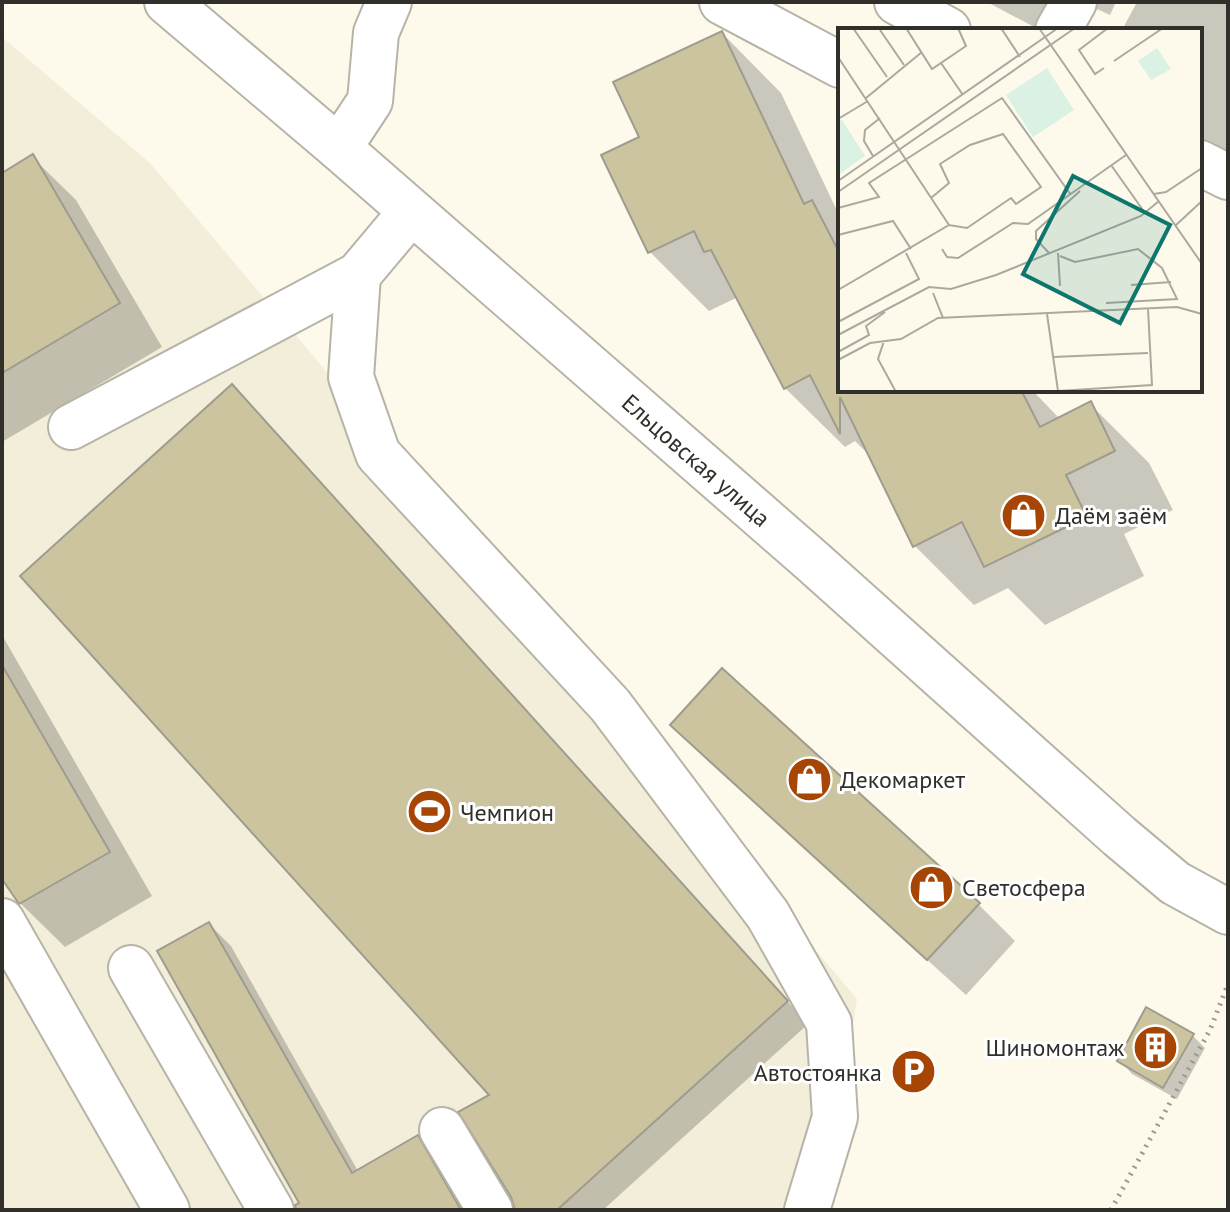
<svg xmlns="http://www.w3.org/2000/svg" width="1230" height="1212" viewBox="0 0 1230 1212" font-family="'PT Sans',sans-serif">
<rect width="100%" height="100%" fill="#fdfaec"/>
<!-- built -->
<path fill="#f2eed9" d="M2,37L150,163L857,999L824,1210H2Z"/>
<!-- shadow -->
<path fill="#0003" d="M987,2H1116L1110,15L1097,9L1086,30H1040Z
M1137,2H1228V159L1200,144V30H1122Z
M722,33L781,93L840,217V390H1032L1060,419L1090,404L1149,463L1173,510L1124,534L1144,576L1045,625L1008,588L974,605L914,545L872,458L855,441L845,447L785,388L738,297L709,311L650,252L642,138Z
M32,157L76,200L162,347L2,442V175Z
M254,409L808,1024L603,1210H517L492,1095Z
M2,635L152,896L65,947L15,898L2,875Z
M672,725L978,904L1015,941L966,995L709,762Z
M209,924L231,946L358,1171L418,1137L440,1159L469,1210H306Z
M1192,1035L1205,1048L1177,1099L1132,1074L1120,1061Z"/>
<!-- building -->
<path fill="#cbc49f" stroke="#9e9c8f" stroke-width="2" d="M722,31L804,204L812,200L840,254V390H1021L1040,427L1091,401L1115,451L1066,475L1087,517L984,567L962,522L913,547L840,397V434L810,375L784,389L711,250L704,252L694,231L648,253L601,155L639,137L613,82Z
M33,154L120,303L2,373V173Z
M232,384L788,1001L557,1210H515L511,1197L458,1112L489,1095L20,576Z
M2,665L110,852L19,904L2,879Z
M722,668L980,903L927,960L670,725Z
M209,922L352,1173L418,1135L461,1210H296L295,1205L299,1203L157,951Z
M1146,1007L1194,1034L1163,1088L1117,1061Z"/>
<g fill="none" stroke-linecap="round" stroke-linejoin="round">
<defs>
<g id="minor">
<path id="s1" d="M167,2L339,148L811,560L1119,836L1175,883L1228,912"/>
<path d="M722,2L840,65"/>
<path d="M897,2L948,30"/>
<path d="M1058,30L1074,2"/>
<path d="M339,148L370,101L376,33L389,2"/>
<path d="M1200,163L1228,177"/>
<path d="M358,275L351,377L378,454L610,705L768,915L829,1023L835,1117L807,1210"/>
<path d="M71,427L358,275L411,212"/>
<path d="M2,921L167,1210"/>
<path d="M131,968L271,1210"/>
<path d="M442,1130L490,1210"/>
</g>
</defs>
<!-- minor casing -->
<use href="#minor" stroke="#b7b4a7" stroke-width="48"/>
<!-- path -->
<path stroke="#9c9a90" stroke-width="5" stroke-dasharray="2 6" stroke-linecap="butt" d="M1111,1210L1210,1030L1228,984"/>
<!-- minor -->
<use href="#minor" stroke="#fff" stroke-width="44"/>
</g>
<!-- icons -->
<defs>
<symbol id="shop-disc" viewBox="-11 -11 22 22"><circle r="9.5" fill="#a74505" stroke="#fff"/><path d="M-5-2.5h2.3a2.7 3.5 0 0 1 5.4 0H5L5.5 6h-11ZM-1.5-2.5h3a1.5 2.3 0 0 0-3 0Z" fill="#fff"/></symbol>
<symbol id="stadium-disc" viewBox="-11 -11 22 22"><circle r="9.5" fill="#a74505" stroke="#fff"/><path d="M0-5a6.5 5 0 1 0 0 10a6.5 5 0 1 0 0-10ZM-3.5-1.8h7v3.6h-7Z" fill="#fff"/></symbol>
<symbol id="building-disc" viewBox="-11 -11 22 22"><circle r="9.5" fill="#a74505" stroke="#fff"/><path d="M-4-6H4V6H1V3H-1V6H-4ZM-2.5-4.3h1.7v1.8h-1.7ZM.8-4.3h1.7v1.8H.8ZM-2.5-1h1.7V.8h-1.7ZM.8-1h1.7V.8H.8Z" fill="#fff"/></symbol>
<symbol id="parking-disc" viewBox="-11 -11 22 22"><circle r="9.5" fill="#a74505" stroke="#fff"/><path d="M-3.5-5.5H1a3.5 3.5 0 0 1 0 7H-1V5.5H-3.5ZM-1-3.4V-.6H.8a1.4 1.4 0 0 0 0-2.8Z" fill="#fff"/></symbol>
</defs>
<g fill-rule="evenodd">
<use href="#shop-disc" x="998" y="490" width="51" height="51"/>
<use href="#shop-disc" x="784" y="754" width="51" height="51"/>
<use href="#stadium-disc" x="404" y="786" width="51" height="51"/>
<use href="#shop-disc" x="906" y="862" width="51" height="51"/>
<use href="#building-disc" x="1130" y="1022" width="51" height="51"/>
<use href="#parking-disc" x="888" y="1046" width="51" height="51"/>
</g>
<g text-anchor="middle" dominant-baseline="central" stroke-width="6" stroke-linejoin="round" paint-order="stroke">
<!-- street labels -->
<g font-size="24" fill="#302f2a" stroke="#fff">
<text stroke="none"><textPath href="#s1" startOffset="700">Ельцовская улица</textPath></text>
</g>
<!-- poi labels -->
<g font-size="24" fill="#302f2a" stroke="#fff" text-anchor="start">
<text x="1055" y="515">Даём заём</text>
<text x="840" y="779">Декомаркет</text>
<text x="460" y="812">Чемпион</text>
<text x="962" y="887">Светосфера</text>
<text x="1124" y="1047" text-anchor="end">Шиномонтаж</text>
<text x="882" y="1072" text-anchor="end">Автостоянка</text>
</g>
</g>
<!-- overview -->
<g transform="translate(838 28)">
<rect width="364" height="364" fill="#fdfaec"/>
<path d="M319,20L333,41L313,52L300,33ZM209,40L236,82L195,109L168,67ZM4,92L27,128L0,147V93Z" fill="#dbf1e3"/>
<path fill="none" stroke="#aba99e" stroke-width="2" d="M15,0L49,49M68,0L94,41L128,18L120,0M163,0L182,29M201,0L364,236M42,2L66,37M0,29L111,197M276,33L325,0M103,35L125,67M266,40L257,46L241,22L270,0M28,70L84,24M0,91L30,73M35,128L26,113L27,102L42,90M273,137L307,185M0,153L220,0M0,164L237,0M316,166L328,164L364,140M0,180L41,169L31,155L164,70L233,167M338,197L364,173M0,207L55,193L73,221M104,221L109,229L120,230L175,195L190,196L288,127M211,225L198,211V203L242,163M220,225L222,258M222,228L237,234L300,221L324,240L339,271L268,275M293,257L333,254M0,262L111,197L129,200L173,170L178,176L203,159L165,106L132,117L102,136L111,155L93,170M95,265L105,290M209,286L220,363L314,357L310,281M0,294L81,251L68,225M0,307L91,259L113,261L158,247L303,188L321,173M46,313L40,331L58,364M0,324L31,307L28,298L47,284M215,329L310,325M0,332L32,315L63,311L100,290L339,279L364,286"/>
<path fill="#0f766e" fill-opacity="0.15" stroke="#0f766e" stroke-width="4" d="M235,148L332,197L282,295L185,246Z"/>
<rect width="364" height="364" fill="none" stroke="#302f2a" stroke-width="4"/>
</g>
<!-- border -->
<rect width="1230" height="1212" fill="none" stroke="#302f2a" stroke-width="8"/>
</svg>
